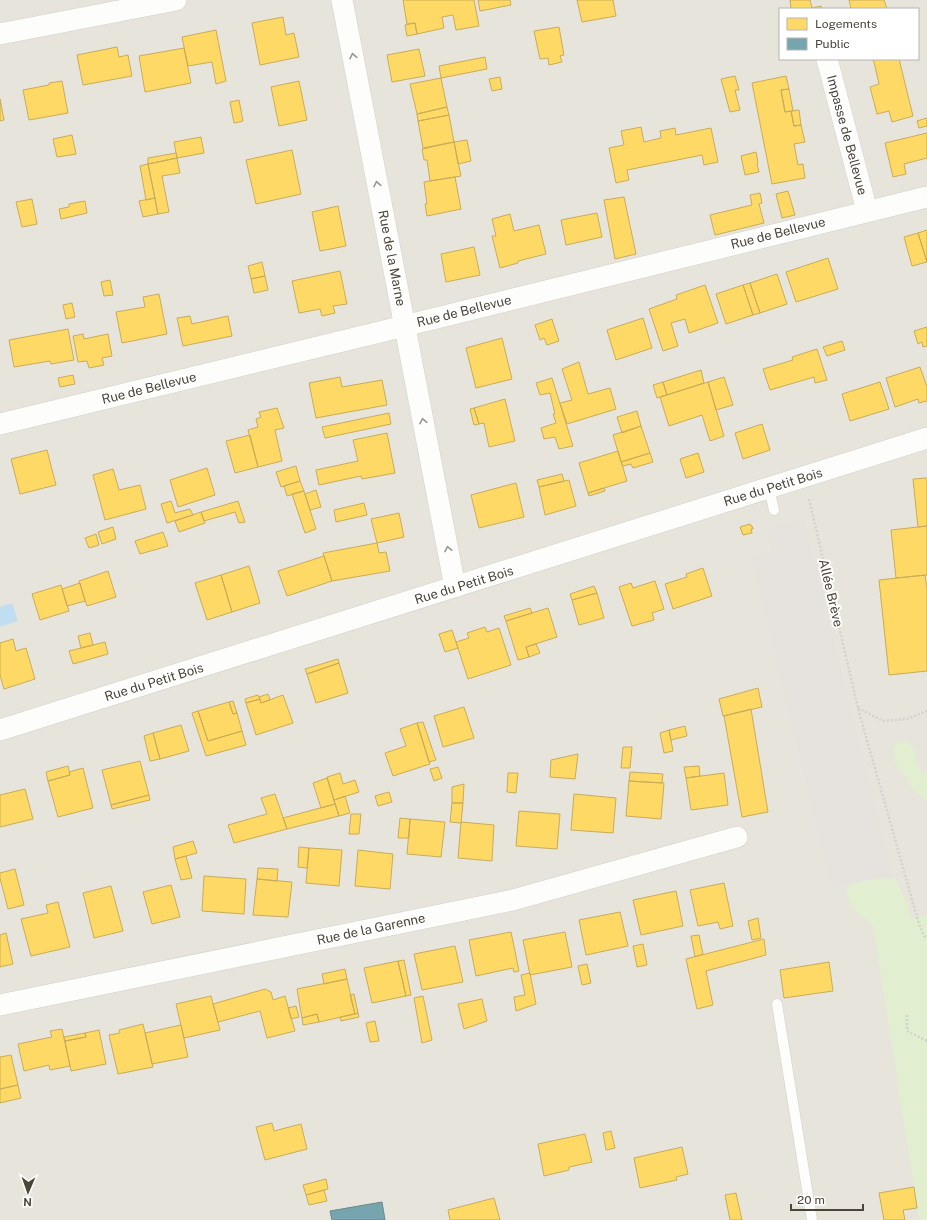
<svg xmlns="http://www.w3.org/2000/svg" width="927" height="1220" viewBox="0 0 927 1220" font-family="'Public Sans',sans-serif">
<rect width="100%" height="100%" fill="#f4f2ee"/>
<!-- residential -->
<path fill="#e7e4dc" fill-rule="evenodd" d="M0,0H927V1220H0ZM780,9H918V59H780Z"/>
<!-- green -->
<path fill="#e1eecf" d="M905,741C909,743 912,746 914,750C919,762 911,766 927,773V800L921,798L911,787L908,779L895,764L893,750L897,743Z
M879,878L895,879L898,883L912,918L927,915V1220H919L873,925L852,908L846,893L848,887L853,883Z"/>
<!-- parking -->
<path fill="#e6e3df" d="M804,520L888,859L893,879L879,878L831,888L751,557L772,551L767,528Z"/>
<!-- water -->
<path fill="#c0ddf1" d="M12,603L18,621L0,627V607Z"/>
<!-- homes -->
<path fill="#ffd966" stroke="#c9ac58" d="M403,0H474L479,26L456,30L453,15L442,17L444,28L417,34L415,23L407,24Z
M478,0H510L511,5L480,11Z
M577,0H613L616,16L582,22Z
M790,0H810L812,8L821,6L822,9H791Z
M849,0H884L887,9H851Z
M283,17L286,35L294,33L299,57L260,65L252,23Z
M415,23L417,34L407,36L405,25Z
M559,27L564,55L560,56L562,62L549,65L548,58L540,59L534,31Z
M216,30L226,81L216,84L212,62L188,66L182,37Z
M117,47L119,57L128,55L132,76L83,85L77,55Z
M184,48L191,83L145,92L139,56Z
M419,49L425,76L392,82L387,55Z
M485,57L487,69L441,78L439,66Z
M872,59H899L913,116L892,122L889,111L877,114L870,87L879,84L874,62Z
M735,76L739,90H735L740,110L730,112L721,79Z
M786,76L789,89L781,90L785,112L791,111L794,126L801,125L805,142L794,144L798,165L803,164L805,178L772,184L752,83Z
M500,77L502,89L492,91L489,79Z
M441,78L447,107L417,114L410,84Z
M62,81L68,113L29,120L23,90L49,85V83Z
M299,81L307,120L279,126L271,87Z
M789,89L793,111L785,112L781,90Z
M0,99L4,120L0,121Z
M239,100L243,121L234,123L230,102Z
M447,107L449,115L418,121L417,114Z
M799,110L801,125L794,126L791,111Z
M449,115L454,142L423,148L418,121Z
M927,118V126L919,128L917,121Z
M641,127L644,142L661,138L660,131L675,128L676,135L711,128L718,162L704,165L702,155L627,170L629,180L616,183L609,148L624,145L621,131Z
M927,133V158L904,164L906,174L893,177L885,143Z
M72,135L76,154L57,157L53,139Z
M201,137L204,153L177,158L174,142Z
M467,140L471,161L458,164L454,142Z
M454,142L461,176L430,181L427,160H424L422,149Z
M292,150L301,194L256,204L246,160Z
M756,152L758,163L757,164L759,172L745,175L741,156Z
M176,153L177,158L148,164V158Z
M177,158L180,173L162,176L169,212L158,214L148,164Z
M148,164L155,198L146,200L140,166Z
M455,177L461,209L427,216L425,204H427L424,182Z
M788,191L795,215L782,218L776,194Z
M760,193L762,203L759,204L764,223L715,235L710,215L752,205L750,195Z
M624,197L636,254L615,259L604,200Z
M155,198L158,214L143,217L139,201Z
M32,199L37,224L22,227L16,202Z
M85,201L87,213L61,219L59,209L69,207V204Z
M338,206L346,246L320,251L312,212Z
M597,213L602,237L566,245L561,220Z
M510,214L514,231L539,225L546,254L518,261V263L500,268L492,236H496L492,219Z
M927,230V262L918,233Z
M918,233L927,262L912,266L904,237Z
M474,247L480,275L446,282L441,254Z
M828,258L838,289L796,302L786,272Z
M262,262L265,276L251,279L248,266Z
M340,271L347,304L333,306L335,313L322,316L320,309L299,313L292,281Z
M777,274L787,304L760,313L750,283Z
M265,276L268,290L254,293L251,279Z
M110,280L113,295L104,296L101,282Z
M750,283L760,313L753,315L743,285Z
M705,285L718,323L689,333L685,319L671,323L678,346L663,351L649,309L677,299L676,295Z
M743,285L753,315L726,324L716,294Z
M159,294L167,334L122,343L116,312L145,307L143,297Z
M72,303L75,317L66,319L63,305Z
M190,316L192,324L228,316L232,336L183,346L177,318Z
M643,318L652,348L616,360L607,330Z
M552,319L559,341L547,345L544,338L540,340L535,325Z
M927,327V346L923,347L922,342L918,344L914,331Z
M68,329L74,360L51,364L50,361L14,367L9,340Z
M83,334L84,339L108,334L112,356L102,358L104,365L89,368L87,361L78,362L73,336Z
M502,338L512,379L476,388L466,348Z
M842,341L845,350L827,356L823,347Z
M817,349L827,380L815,383L814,377L770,390L763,369L793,360L792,357Z
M579,362L588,394L610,388L616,409L567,424L560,403L572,400L562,369Z
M920,367L927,387V401L919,403L918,399L895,407L886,378Z
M701,370L704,383L667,395L663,382Z
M73,375L75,384L60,387L58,378Z
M340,377L342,387L382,380L387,405L316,418L309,383Z
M724,377L733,405L716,410L708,382Z
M552,378L573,446L559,449L555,437L544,439L541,428L556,423L553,414H555L550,393L540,395L536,383Z
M663,382L667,395L657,398L653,385Z
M708,382L724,436L710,441L702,415L669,426L660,397Z
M880,382L889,409L850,421L842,394Z
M505,399L515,441L489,447L484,423L479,424L474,408Z
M277,408L284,428L275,430L282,461L258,467L248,430L258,427L256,419L261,417L259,412Z
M474,408L479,424L474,425L470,409Z
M637,411L641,426L622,433L617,417Z
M389,413L391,424L325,438L322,427Z
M762,424L770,450L743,459L735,433Z
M641,426L650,453L621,462L613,435Z
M387,433L395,473L362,479L361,476L319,485L316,470L358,461L353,440Z
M250,435L258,467L235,473L226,441Z
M47,450L56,485L20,494L11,459Z
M618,451L627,481L588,493L579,463Z
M650,453L653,462L633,468L631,464L623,466L621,462Z
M698,453L704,472L686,478L680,459Z
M296,466L300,481L281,487L276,472Z
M207,468L215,495L178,507L170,480Z
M113,469L119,490L140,485L146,509L105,520L93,475Z
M562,474L564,481L539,487L537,480Z
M927,478V526L918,527L913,479Z
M569,480L576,506L545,515L539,487Z
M300,481L304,491L287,496L284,486Z
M516,483L524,517L479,528L471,495Z
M604,488L605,491L589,496L588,493Z
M316,490L321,507L310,510L305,494Z
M304,491L316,529L305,533L292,494Z
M171,501L175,513L190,509L193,515L167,523L161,504Z
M238,501L245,522L239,523L235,512L204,521L201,512Z
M364,503L367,515L336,522L334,510Z
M201,512L205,523L179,532L175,521Z
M399,513L404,537L377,543L371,519Z
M750,524L751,526H752L753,529H751L752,533L743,535L740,527Z
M927,526V575L896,578L891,530Z
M113,527L116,539L102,544L98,532Z
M163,532L168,546L140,554L135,541Z
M96,534L99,545L89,548L85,538Z
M377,543L379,553L386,552L390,571L332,581L323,553Z
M324,556L332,581L287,596L278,571Z
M249,566L260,603L232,612L221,575Z
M703,568L712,596L673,609L665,584L687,577L686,574Z
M108,571L116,597L87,606L79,581Z
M221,575L232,612L207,620L195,583Z
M925,575L927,589V671L889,675L879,580Z
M655,581L664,609L652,613L654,620L632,626L619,587L631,583L633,588Z
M80,583L85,601L67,606L62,589Z
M61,585L69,611L40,620L32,594Z
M594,586L597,593L572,600L570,594Z
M597,593L604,618L579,625L572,600Z
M530,608L532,613L506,621L504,616Z
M548,608L557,637L526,647L529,657L518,660L506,621Z
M485,627L487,632L499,628L511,665L468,679L456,642L469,638L467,633Z
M452,630L458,648L445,652L439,634Z
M90,633L93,645L81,648L78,636Z
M13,639L16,651L26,648L35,679L4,689L0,675V643Z
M105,642L108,654L73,664L69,651Z
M536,644L540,653L529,657L526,647Z
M338,659L339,663L307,674L305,669Z
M339,663L348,693L316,703L307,674Z
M758,688L762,707L723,716L719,699Z
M268,694L270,700L261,703L259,697Z
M258,695L260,699L246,703L245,699Z
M283,695L293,723L256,735L246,703L260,699L261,703Z
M233,701L237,713L233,714L229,702Z
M229,702L233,714L237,713L242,731L208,741L198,711Z
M464,707L474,738L443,747L434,716Z
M751,709L768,812L742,817L724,716Z
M198,711L208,741L242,731L246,745L206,756L192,713Z
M423,722L436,760L429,762L417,723Z
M417,723L430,764L393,776L385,753L406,746L400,729Z
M181,725L189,751L160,759L153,733Z
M685,726L687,736L671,740L669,730Z
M669,730L673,751L664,753L660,733Z
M153,733L160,759L150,761L144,736Z
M623,747H632L630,768H621Z
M578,754L575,779L550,777L551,760Z
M140,761L149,795L111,805L102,770Z
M68,766L70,775L48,781L46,772Z
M699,766L700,776L686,778L684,767Z
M438,767L442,778L434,781L430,769Z
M83,768L93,808L58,817L48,781L70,775L69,772Z
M630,772L663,774L662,783L629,781Z
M340,773L343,784L355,780L359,792L334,800L327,777Z
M508,773H518L516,793L507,792Z
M724,773L728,805L691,810L686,778Z
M327,778L335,804L321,808L313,783Z
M629,781L664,783L661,819L626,816Z
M464,784L463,803H452V787Z
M25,789L33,819L0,827V795Z
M389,792L392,802L378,806L375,796Z
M275,794L287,829L234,843L228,825L267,814L261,798Z
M574,794L616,798L613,833L571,830Z
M149,795L150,800L112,809L111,805Z
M345,796L350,813L339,816L334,800Z
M452,803H463L461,823L450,822Z
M335,804L339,816L287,829L283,818Z
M519,811L560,814L557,849L516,846Z
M351,814H361L359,834H349Z
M400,818L410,819L409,838H398Z
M410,819L445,822L441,857L407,854Z
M461,822L494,825L492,861L458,858Z
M193,841L197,853L175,859L173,847Z
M299,847L309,848L307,868L298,867Z
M309,848L342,850L339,886L306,883Z
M358,850L393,854L390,889L355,886Z
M186,856L192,878L181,880L175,859Z
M258,868L278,869L277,881L257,879Z
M15,869L24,905L8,909L0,878V873Z
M204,876L246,879L244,914L202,911Z
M257,879L292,882L288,917L253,915Z
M724,883L733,926L720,929L718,922L698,926L690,890Z
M171,885L180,917L152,924L143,892Z
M111,886L123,931L94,938L83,893Z
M676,891L683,926L641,935L633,900Z
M58,902L70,947L31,956L21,919L48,913L46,905Z
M620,912L628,946L586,955L579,920Z
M758,918L761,938L752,940L748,921Z
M511,932L519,971L514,972L513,968L476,976L469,940Z
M565,932L572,967L530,975L523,940Z
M6,933L13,964L0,967V935Z
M699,935L703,954L695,957L691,936Z
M764,939L766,955L706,971L713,1005L697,1009L686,959Z
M643,944L647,965L637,967L633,946Z
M455,946L463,982L422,990L414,954Z
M404,960L411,995L406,996L398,961Z
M398,961L406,996L372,1003L364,968Z
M829,962L833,991L784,998L780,970Z
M587,964L591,983L582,985L578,966Z
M345,969L347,979L324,984L322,974Z
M530,973L536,1004L516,1011L514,997L525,995L521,975Z
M347,979L355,1014L319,1022L317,1014L302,1018L297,989Z
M265,989L271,992L273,1000L285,996L295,1031L267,1038L260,1011L218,1022L213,1004Z
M354,994L358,1013L355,1014L350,995Z
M211,996L220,1030L184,1038L176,1004Z
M423,996L432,1040L422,1043L414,998Z
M482,999L487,1021L464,1029L458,1004Z
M296,1006L299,1017L291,1019L288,1008Z
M358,1013L359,1017L341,1021L340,1017Z
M317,1014L319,1022L303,1025L302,1018Z
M375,1021L379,1041L370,1042L366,1023Z
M143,1024L153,1067L118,1074L109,1035L120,1033L119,1030Z
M181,1025L188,1057L152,1064L145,1033Z
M62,1029L70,1066L50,1070L49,1065L24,1071L18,1044L52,1037L50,1031Z
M99,1030L106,1064L71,1071L65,1041L86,1037L85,1033Z
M85,1033L86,1037L65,1041L64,1037Z
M11,1055L18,1085L0,1089V1057Z
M18,1085L21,1098L0,1103V1089Z
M272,1123L274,1131L301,1124L307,1149L265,1160L256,1127Z
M611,1131L615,1148L606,1150L603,1133Z
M585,1134L592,1162L569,1167V1170L544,1176L538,1144Z
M682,1147L688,1174L676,1177L677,1180L640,1188L634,1158Z
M326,1179L328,1189L306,1195L303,1185Z
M914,1187L917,1208L903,1210L905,1220H884L879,1193Z
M324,1190L327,1201L309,1205L306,1195Z
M736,1193L742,1220H730L725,1195Z
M494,1198L500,1220H450L448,1210Z"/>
<!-- public -->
<path fill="#76a5af" stroke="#69888c" d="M382,1202L385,1220H332L330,1211Z"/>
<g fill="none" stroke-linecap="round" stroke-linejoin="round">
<defs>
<path id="service" d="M769,488L774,510
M777,1004L812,1220"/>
<path id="minor" d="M342,0L455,587
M0,34L176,0
M827,59L867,211
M0,424L388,330L927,197
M0,730L927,438
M0,1005L513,900L737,837"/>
</defs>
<!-- service casing -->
<use href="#service" stroke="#d2d0cb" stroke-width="11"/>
<!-- minor casing -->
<use href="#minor" stroke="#d2d0cb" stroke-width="22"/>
<!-- path -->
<path stroke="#d3d2cc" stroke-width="2.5" stroke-dasharray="2 2" stroke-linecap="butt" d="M809,499L858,708L918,921L924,936L927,937
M858,708L883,721L907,719L927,711
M907,1015V1031L927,1041"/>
<!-- service -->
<use href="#service" stroke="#fdfdfc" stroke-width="10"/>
<!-- minor -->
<use href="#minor" stroke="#fdfdfc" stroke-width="21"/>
</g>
<!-- one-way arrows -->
<defs><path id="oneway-chevron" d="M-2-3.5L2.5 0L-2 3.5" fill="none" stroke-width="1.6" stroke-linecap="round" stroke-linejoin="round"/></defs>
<g stroke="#9b9791">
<use href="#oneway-chevron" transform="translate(353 56) rotate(-101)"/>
<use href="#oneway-chevron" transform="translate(377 184) rotate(-101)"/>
<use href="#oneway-chevron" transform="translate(423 421) rotate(-101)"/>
<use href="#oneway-chevron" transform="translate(448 549) rotate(-101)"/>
</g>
<g text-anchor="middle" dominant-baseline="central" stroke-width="4" stroke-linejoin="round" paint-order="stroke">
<!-- street labels -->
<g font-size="13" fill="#4b4439" stroke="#fff">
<text transform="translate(847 135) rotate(75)">Impasse de Bellevue</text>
<text transform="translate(778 233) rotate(-14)">Rue de Bellevue</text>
<text transform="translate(392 258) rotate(79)">Rue de la Marne</text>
<text transform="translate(464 311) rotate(-14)">Rue de Bellevue</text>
<text transform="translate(149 388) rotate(-14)">Rue de Bellevue</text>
<text transform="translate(773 487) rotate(-17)">Rue du Petit Bois</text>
<text transform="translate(464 585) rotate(-17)">Rue du Petit Bois</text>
<text transform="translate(831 593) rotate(77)">Allée Brève</text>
<text transform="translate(154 682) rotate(-17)">Rue du Petit Bois</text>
<text transform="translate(371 929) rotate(-12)">Rue de la Garenne</text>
</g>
</g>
<!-- legend -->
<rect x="779" y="8" width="140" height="52" fill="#ffffff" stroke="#b7b4b0"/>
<rect x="787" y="18" width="20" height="12" fill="#ffd966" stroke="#b7b4b0"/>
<text x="815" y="28" font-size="12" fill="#4b4439">Logements</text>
<rect x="787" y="38" width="20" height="12" fill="#76a5af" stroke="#b7b4b0"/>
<text x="815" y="48" font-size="12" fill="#4b4439">Public</text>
<!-- north arrow -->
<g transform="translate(28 1192) rotate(182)" stroke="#ffffff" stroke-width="3" paint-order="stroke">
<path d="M0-3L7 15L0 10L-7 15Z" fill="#4b4439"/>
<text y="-6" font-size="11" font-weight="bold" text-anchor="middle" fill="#4b4439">N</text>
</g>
<!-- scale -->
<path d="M791 1204v6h72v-6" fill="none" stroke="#4b4439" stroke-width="2"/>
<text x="797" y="1204" font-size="12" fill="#4b4439" stroke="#ffffff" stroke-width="3" paint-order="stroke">20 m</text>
</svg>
